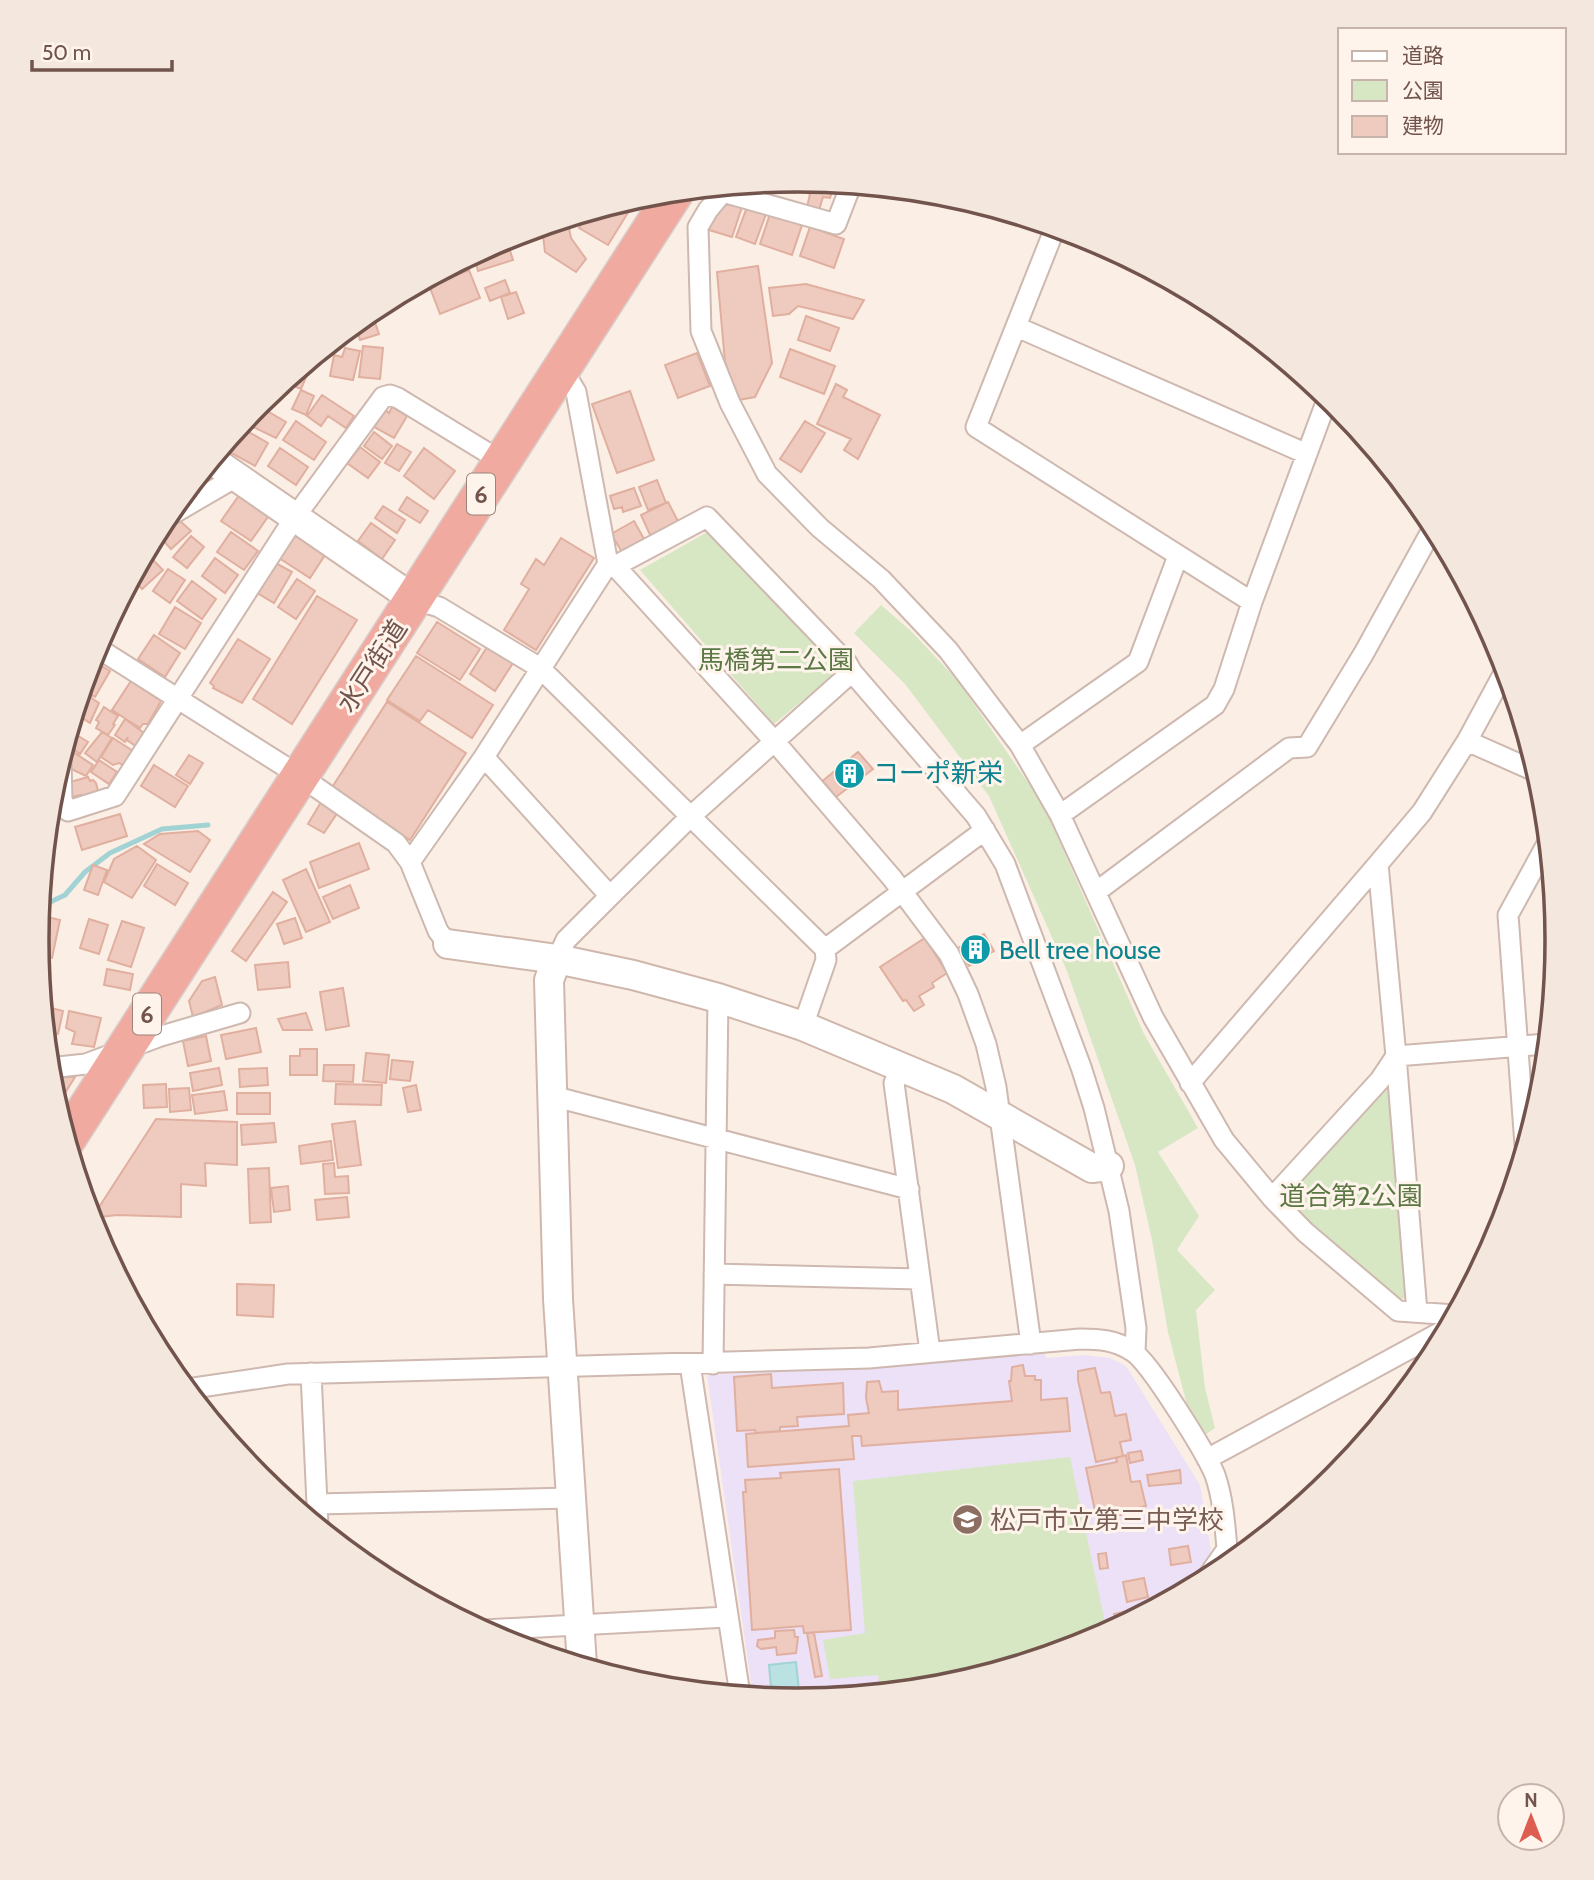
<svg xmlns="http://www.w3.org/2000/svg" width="1594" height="1880" viewBox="0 0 1594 1880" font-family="Cabin,'Noto Sans JP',sans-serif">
<rect width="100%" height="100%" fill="#fbefe5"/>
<!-- education -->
<path fill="#ece1f7" d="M1042,1351L1047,1358L1084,1355L1110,1358L1126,1366L1200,1485L1212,1556L1188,1589L1088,1643L945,1686L797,1700L753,1696L707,1375L888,1366Z"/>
<!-- green -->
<path fill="#d7e7c4" d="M711,530L844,666L774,724L640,570Z
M881,605L912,632L958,681L1044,806L1144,1034L1198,1128L1158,1152L1199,1216L1177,1250L1215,1290L1196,1310L1205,1388L1215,1428L1205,1435L1187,1405L1168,1332L1152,1240L1135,1165L1067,971L989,796L905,684L854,633Z
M1391,1090L1408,1298L1399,1299C1374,1279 1296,1222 1286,1195L1382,1091Z
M1070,1457L1107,1632L1088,1643L945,1686L880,1692L878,1675L830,1679L823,1640L865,1633L853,1481Z"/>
<!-- water -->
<path fill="#bae2e3" stroke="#a1d3d4" stroke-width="2" d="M796,1662L800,1700L772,1698L769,1665Z"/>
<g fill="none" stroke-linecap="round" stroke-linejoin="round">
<!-- stream -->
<path stroke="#a1d3d4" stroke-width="5" d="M40,907L65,895L85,872L110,853L162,829L208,825"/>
</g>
<!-- building -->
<path fill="#eecbbe" stroke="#e0af9f" stroke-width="2" d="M799,180L795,193L779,187L780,181Z
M803,180L835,183L830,198L823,197L819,210L807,207L810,194L800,189Z
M637,198L608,245L579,228L589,212Z
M724,202L742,207L732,237L709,230L716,206Z
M747,207L766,214L755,244L736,237Z
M770,214L802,225L792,255L760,244Z
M567,219L571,238L586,259L576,272L545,252L542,227Z
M810,227L844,239L834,268L800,256Z
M506,238L513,260L478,271L474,255Z
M758,266L772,363L755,397L738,400L725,362L717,272Z
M445,270L448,279L469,270L480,298L440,314L427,280Z
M505,280L510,293L490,301L485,288Z
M806,284L864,300L853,319L798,306L789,314L773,316L769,288Z
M516,292L524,313L508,319L501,297Z
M371,311L379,334L360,340L355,324Z
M806,316L839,328L830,351L798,340Z
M363,346L383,348L380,379L359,377Z
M345,348L360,351L353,380L330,376L334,355L342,357Z
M790,349L835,366L824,394L780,377Z
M697,353L710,386L678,398L665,365Z
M305,365L310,368L301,389L284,382Z
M836,384L847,390L843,397L880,415L858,459L844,450L851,439L817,424Z
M301,390L314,396L306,415L292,409Z
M630,391L654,460L617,473L592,404Z
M322,395L354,416L346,428L328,416L321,426L307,416Z
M257,405L286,422L276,438L243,422Z
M392,407L407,416L394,438L374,427L385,410L389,413Z
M296,421L326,442L314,460L283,440Z
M805,421L825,433L801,472L780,459Z
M240,427L268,443L255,466L224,449Z
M374,432L392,446L382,459L364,446Z
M397,444L411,452L399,471L385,463Z
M360,447L380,462L368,478L347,463Z
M280,448L308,467L296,485L268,466Z
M424,448L455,471L434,499L404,476Z
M657,480L666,503L648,510L639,487Z
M634,488L641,506L623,512L622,507L614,509L610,496Z
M242,491L272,511L251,541L221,521Z
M407,497L428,511L420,523L399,510Z
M668,502L679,523L651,537L641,515Z
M383,506L405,520L397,533L375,518Z
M178,519L191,531L171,549L159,536Z
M634,521L644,539L622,552L611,534Z
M371,523L395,540L382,559L358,541Z
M231,532L258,551L244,570L217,552Z
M294,535L325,555L310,578L279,558Z
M191,536L204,547L187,568L173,557Z
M561,538L594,558L536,650L504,630L529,589L521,584L536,559L544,565Z
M150,557L163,570L142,589L132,578L138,569Z
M215,558L238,575L225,593L202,576Z
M272,561L292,572L274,603L254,591Z
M168,569L185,580L170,603L153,591Z
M297,579L315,591L296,619L278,607Z
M192,581L216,599L202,619L177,601Z
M317,596L357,620L292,724L253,699Z
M175,607L201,623L185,649L159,634Z
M437,622L480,649L460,680L417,653Z
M154,635L180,653L165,677L138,659Z
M238,639L270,659L242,703L213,688L214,686L210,683Z
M487,647L513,663L495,691L470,674Z
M416,656L493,705L472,738L428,710L420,721L387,700Z
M93,661L110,671L95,697L82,690Z
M131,681L161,701L148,724H143L140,728L112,710Z
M87,695L99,703L90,723L76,714Z
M387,702L466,753L410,840L331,789Z
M104,707L118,716L113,724L115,725L108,735L96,728L99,722L96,720Z
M125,719L144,733L137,747L127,740L128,737L125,742L115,735Z
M70,731L88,742L80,754L66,744Z
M102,732L112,738L97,762L85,753Z
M113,738L133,751L124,766L119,763L113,765L101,757Z
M70,750L93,765L86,776L65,766V758Z
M858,752L873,769L836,797L826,785L824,787L820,783Z
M189,755L203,763L190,784L176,775Z
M99,760L117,772L109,784L91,772Z
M154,765L188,786L175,807L141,786Z
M88,777L90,781L93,780L96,783L98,791L81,798V795L71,797L67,783Z
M321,802L338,812L324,833L308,824Z
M120,814L127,836L82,850L75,827Z
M198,831L210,840L190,872L144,844L160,834Z
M359,843L369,869L319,888L310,862Z
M137,846L156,860L132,898L104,882L114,859Z
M157,864L188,883L175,905L144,886Z
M93,865L107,870L98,895L84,890Z
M306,869L330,922L306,932L283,880Z
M350,885L359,908L333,919L323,897Z
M273,892L287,902L246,961L232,951Z
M39,915L60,920L52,958L38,956L37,940Z
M295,918L302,938L284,944L277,924Z
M89,919L108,925L99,954L80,948Z
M122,921L144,928L131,967L108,960Z
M984,934L994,951L969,966L958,948Z
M925,938L947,973L932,983L934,987L919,996L924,1005L914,1011L906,1000L903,1001L880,967Z
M288,962L290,987L258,990L255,965Z
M107,969L133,974L130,990L104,985Z
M215,977L222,1005L193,1017L189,1001L202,981Z
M343,988L349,1026L326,1030L320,992Z
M43,1006L63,1011L58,1034L46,1031Z
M69,1011L101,1018L94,1047L72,1044L75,1032L66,1028Z
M306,1013L312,1030H283L278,1019Z
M256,1028L261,1052L226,1059L221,1035Z
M206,1036L211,1061L188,1066L183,1041Z
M300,1049H317V1075H290V1056H300Z
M366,1053L389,1055L386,1083L363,1081Z
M392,1060L413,1062L410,1081L390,1079Z
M324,1065H354L353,1082L323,1081Z
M219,1068L222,1085L193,1091L190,1073Z
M267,1068L268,1085L240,1087L239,1069Z
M63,1077H75L57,1106L50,1080L58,1084Z
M166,1084L167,1107L144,1108L143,1085Z
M336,1084L382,1085L381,1105L335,1104Z
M416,1085L421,1110L408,1112L403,1088Z
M189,1088L191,1110L170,1112L169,1089Z
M224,1091L227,1110L195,1114L192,1095Z
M237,1093H270V1114H237Z
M156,1119L237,1122V1165L205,1163L206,1186L181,1184V1217L117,1215L92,1218Z
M355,1121L361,1165L338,1168L332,1124Z
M274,1123L276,1142L242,1145L241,1125Z
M331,1141L333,1160L301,1164L299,1146Z
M334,1163L335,1177L348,1176L349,1193L325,1194L323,1164Z
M269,1168L271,1222L250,1223L248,1169Z
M288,1186L290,1210L274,1212L271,1188Z
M347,1197L349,1217L317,1220L315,1200Z
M237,1284L274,1285L273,1317L237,1315Z
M1023,1365L1025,1376H1035V1380H1041V1400L1067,1398L1070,1431L862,1446L861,1436H852L854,1459L748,1467L746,1434L849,1426L848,1415L869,1413L866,1398L867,1382L879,1381L882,1392L898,1391V1410L1012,1401L1009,1381H1011L1012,1367Z
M1095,1368L1101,1393L1110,1392L1115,1416L1126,1414L1131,1440L1120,1442L1123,1456L1096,1462L1078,1380V1371Z
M771,1374L772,1388L843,1383L844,1414L797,1417L798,1426L780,1427V1431L756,1433L755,1430L737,1431L734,1377Z
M1141,1451L1143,1460L1130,1463L1128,1453Z
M1126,1455L1131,1482L1140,1481L1146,1506L1134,1509L1135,1512L1105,1518V1515L1096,1516L1086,1468L1117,1462L1116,1458Z
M839,1469L851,1630L804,1633L803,1626L752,1630L743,1492H746L745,1480L781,1478L780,1473Z
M1180,1470L1181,1483L1149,1486L1147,1475Z
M1188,1546L1191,1562L1171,1565L1169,1549Z
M1106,1553L1108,1568L1100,1569L1098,1554Z
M1144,1578L1148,1597L1127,1602L1123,1582Z
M1136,1609L1137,1616L1117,1627L1114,1614Z
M794,1630L795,1637H798L796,1653L777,1655L776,1647L761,1649L757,1646L758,1640L775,1638V1631Z
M807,1633H814L822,1676L815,1677Z
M869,1688L870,1693L825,1697V1692Z"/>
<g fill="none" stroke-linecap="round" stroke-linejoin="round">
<defs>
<path id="street" d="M851,185L836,224L723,192L708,210L698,227L701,331L730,403L767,474L820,528L881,579L948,650L1020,745L1060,815L1153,1017L1224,1140L1272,1198L1305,1232L1398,1311L1455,1315
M1055,228L976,427L1252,602
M1017,327L1307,454
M561,367L576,392L608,564L615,566L775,742L892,878L949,954L968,994L986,1044L996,1087L1031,1344
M164,519L236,477
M608,564L484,757L610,896L691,816L852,672
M615,566L707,517L847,663L852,672L976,816L1005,864L1081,1067L1094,1108L1119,1211L1136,1328L1135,1352
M415,600L439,607L540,668L825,949L826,960L803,1026
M96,647L300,776L396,843L410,862L438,931L448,944
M1467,741L1537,772
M1020,745L1138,662L1178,556
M61,761L62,800L68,811L115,796L295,517L383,397L390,395L398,398L501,461
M1060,815L1215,705L1224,689L1252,602L1328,397
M410,862L484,757
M1378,864L1422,812L1467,741L1506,669
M1096,892L1289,748L1307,747L1364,653L1434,526
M825,949L985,830
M557,959L566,940L610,896
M903,1067L894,1083L930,1352
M49,1068L86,1064L158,1037L240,1013
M1190,1083L1378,864L1396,1056L1547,1044
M552,1096L909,1189
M1525,1145L1508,915L1548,842
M1272,1198L1380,1080L1396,1056L1417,1312
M714,1274L920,1279
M690,1364L740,1695
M713,1364L718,998
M311,1373L318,1526
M187,1389L288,1374L869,1358L1080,1339C1100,1339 1115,1340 1132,1351C1150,1362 1206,1453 1215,1475C1223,1498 1225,1525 1227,1549L1206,1579
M1207,1459L1448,1328
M317,1504L570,1498
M484,1630L727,1617"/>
<path id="secondary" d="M212,460L415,600
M448,944L557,959L633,975L718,998L803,1026L953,1089L1092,1168L1109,1166
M557,959L549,980L558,1299L582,1665"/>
<path id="highway" d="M67,1139L675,192"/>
</defs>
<!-- street casing -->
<use href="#street" stroke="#ceb8af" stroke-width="23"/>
<!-- secondary casing -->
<use href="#secondary" stroke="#d0b7ac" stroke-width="32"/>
<!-- highway casing -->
<use href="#highway" stroke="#d8cfcd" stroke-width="40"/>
<!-- street -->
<use href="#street" stroke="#fff" stroke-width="19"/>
<!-- secondary -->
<use href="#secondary" stroke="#fff" stroke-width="28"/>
<!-- highway -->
<use href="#highway" stroke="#f1aa9f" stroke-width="37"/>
</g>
<!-- icons -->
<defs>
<symbol id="building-disc" viewBox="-11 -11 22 22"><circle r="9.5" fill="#0f9aa8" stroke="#fef4eb"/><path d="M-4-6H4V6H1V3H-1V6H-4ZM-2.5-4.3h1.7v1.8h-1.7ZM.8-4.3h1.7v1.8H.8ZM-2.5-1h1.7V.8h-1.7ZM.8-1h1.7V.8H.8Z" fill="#fff"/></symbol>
<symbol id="school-disc" viewBox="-11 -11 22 22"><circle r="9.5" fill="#8d6e63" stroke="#fef4eb"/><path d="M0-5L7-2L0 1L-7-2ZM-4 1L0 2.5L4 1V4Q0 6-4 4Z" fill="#fff"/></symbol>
</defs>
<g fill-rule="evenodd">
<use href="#building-disc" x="832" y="756" width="35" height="35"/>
<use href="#building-disc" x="958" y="932" width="35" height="35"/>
<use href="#school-disc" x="950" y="1502" width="35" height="35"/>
</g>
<g text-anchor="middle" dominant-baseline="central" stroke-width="6" stroke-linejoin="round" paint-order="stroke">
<!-- shield labels -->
<g fill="#fef4eb" stroke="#9c847c" stroke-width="2">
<rect x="467" y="473.5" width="28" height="41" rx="5"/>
<rect x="133" y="993.5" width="28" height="41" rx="5"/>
</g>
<g font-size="24" font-weight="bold" fill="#72544c">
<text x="481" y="494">6</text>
<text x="147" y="1014">6</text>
</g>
<!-- park labels -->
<g font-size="26" fill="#5a7744" stroke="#fef4eb">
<text x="776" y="660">馬橋第二公園</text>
<text x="1351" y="1196">道合第2公園</text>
</g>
<!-- street labels -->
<g font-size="26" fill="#72544c" stroke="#fef4eb">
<text transform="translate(372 666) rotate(-57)">水戸街道</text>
</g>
<!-- culture labels -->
<g font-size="26" fill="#0d838f" stroke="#fef4eb" text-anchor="start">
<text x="873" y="773">コーポ新栄</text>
<text x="999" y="950">Bell tree house</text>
</g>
<!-- education labels -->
<g font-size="26" fill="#785e54" stroke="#fef4eb" text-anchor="start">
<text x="990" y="1520">松戸市立第三中学校</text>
</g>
</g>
<!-- crop -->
<path d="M0 0H1594V1880H0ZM49 940a748 748 0 1 1 1496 0a748 748 0 1 1-1496 0Z" fill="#f3e7de" fill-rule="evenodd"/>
<path fill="none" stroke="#72544c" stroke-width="3.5" d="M49 940a748 748 0 1 1 1496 0a748 748 0 1 1-1496 0Z"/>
<!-- legend -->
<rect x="1338" y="28" width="228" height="126" fill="#fef4eb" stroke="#c6b4ab" stroke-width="2"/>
<rect x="1352" y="51" width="35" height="10" fill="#ffffff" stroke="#c6b4ab" stroke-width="2"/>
<text x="1402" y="63" font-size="21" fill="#72544c">道路</text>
<rect x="1352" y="80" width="35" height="21" fill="#d7e7c4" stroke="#c6b4ab" stroke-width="2"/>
<text x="1402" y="98" font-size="21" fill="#72544c">公園</text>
<rect x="1352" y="116" width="35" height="21" fill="#eecbbe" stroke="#c6b4ab" stroke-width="2"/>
<text x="1402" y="133" font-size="21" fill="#72544c">建物</text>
<!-- north arrow -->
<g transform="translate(1531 1817)"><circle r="33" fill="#fef4eb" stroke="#c6b4ab" stroke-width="2"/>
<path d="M0-5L12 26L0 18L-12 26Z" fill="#dd5e51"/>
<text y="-10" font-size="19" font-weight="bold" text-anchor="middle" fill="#72544c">N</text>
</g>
<!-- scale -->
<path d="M32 60v10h140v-10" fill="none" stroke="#72544c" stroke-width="3.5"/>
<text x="42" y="60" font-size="21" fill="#72544c" stroke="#fef4eb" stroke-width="5" paint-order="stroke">50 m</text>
</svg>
